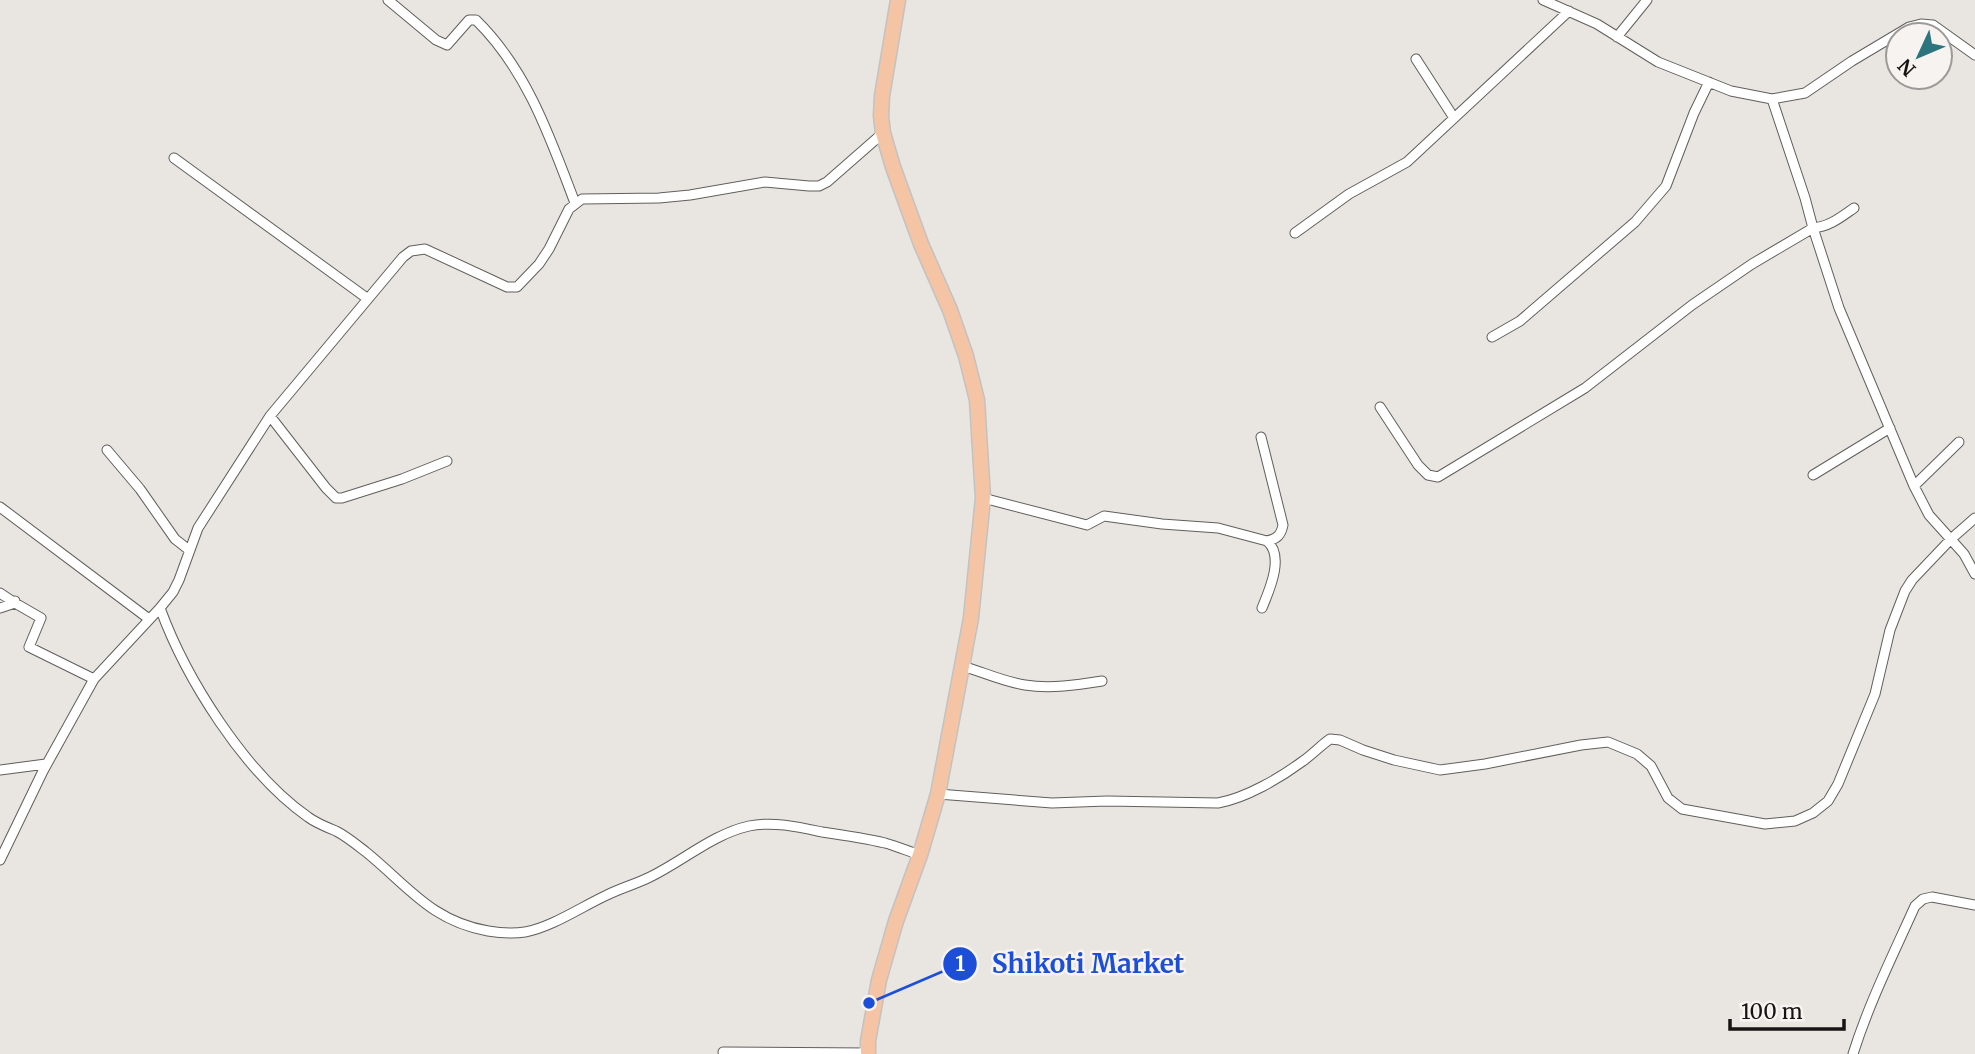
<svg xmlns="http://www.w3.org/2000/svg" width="1975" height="1054" viewBox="0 0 1975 1054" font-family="Merriweather,serif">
<rect width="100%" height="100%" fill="#e9e6e2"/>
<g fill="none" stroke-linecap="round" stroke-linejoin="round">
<defs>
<path id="street" d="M388,0L436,40L447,45L469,20H476C527,70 550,137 575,203
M1543,0L1597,24L1658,62L1731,91L1772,99L1805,93L1852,61L1909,27L1921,24L1933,25L1975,55
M1617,37L1647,0
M1416,59L1454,118
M1772,99L1805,198L1813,228L1839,308L1914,486L1929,515L1964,554L1975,574
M174,158L368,299
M1295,233L1349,194L1407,162L1569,11
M1492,337L1520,321L1635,222L1666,186L1694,113L1709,82
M1380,407L1418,465L1428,475L1438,477L1585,388L1692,305L1752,264L1813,228C1829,227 1841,217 1854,208
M270,416L326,488L336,498H342L402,479L447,461
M107,450L140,489L175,539L189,550
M1813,475L1890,428
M1914,486L1959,442
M983,498L1087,525L1104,516L1162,524L1218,528L1267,541C1277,539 1281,535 1283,525L1261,437
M0,507L149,619
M0,593L15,603V601
M0,608L15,603L41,618L29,647L94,679
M160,608C186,679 245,773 308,817C316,823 326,827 336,831C346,836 357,845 366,852C408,886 431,921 488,931C500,933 513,934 525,932C552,927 581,907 607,895C621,888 636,884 650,877C683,861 713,834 749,826C773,821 799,827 822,832C843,835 864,838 885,843C896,846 908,851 920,855
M1262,608C1269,591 1285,556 1267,541
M962,666C983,672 1004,682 1025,685C1050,689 1077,685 1102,681
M0,770L46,764
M938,794L1052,803L1107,801L1218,803C1246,798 1280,778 1303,761C1313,754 1320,746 1330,739L1340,740L1363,750L1394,760L1440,770L1485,764L1581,745L1608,742L1637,754L1651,766L1668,798L1682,809L1765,824L1795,821L1813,813L1828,801L1838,784L1875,694L1890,630L1905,591L1912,580L1951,539L1975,518
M0,860L43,771L94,679L160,608L173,592L179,580L198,528L270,416L403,257L411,251L425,249L507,287H517L539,264L549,249L569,209L582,199L659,198L690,195L765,182L809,186H819L827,182L883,133
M723,1052L868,1053
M1853,1054C1869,1003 1893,955 1915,906L1923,899L1932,897L1975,905"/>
<path id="primary" d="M868,1054V1041L879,980L896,921L920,855L938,794L971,618L983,498L977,400L966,356L950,310L921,244L893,167L883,133L881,116L882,96L898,0"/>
</defs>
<!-- street casing -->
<use href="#street" stroke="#615f5c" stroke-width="11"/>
<!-- primary casing -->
<use href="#primary" stroke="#c2c2c2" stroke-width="17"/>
<!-- street -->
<use href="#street" stroke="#fff" stroke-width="9"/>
<!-- primary -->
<use href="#primary" stroke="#f5c4a4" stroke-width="14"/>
</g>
<!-- callouts -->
<path fill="none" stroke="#1d4ed8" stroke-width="2.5" d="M869 1003L960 964"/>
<g fill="#1d4ed8" stroke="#f6f3f0" stroke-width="2.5">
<circle cx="869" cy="1003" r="7"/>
<circle cx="960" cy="964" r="18"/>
</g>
<g font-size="21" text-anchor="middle" font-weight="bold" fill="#fff">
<text x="960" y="971">1</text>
</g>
<g font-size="26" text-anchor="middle" font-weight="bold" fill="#1d4ed8" stroke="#f6f3f0" stroke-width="5" stroke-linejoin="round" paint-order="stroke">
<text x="1088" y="973">Shikoti Market</text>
</g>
<!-- north arrow -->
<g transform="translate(1919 56) rotate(226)"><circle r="33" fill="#f6f3f0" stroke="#9c9a98" stroke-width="2"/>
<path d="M0-5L12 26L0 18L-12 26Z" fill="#2c757e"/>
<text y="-10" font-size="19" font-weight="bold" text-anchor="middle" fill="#161513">N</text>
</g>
<!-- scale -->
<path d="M1730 1019v10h114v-10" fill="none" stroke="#161513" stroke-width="3.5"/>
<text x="1741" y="1019" font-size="21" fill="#161513" stroke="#f6f3f0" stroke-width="5" paint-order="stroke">100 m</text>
</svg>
